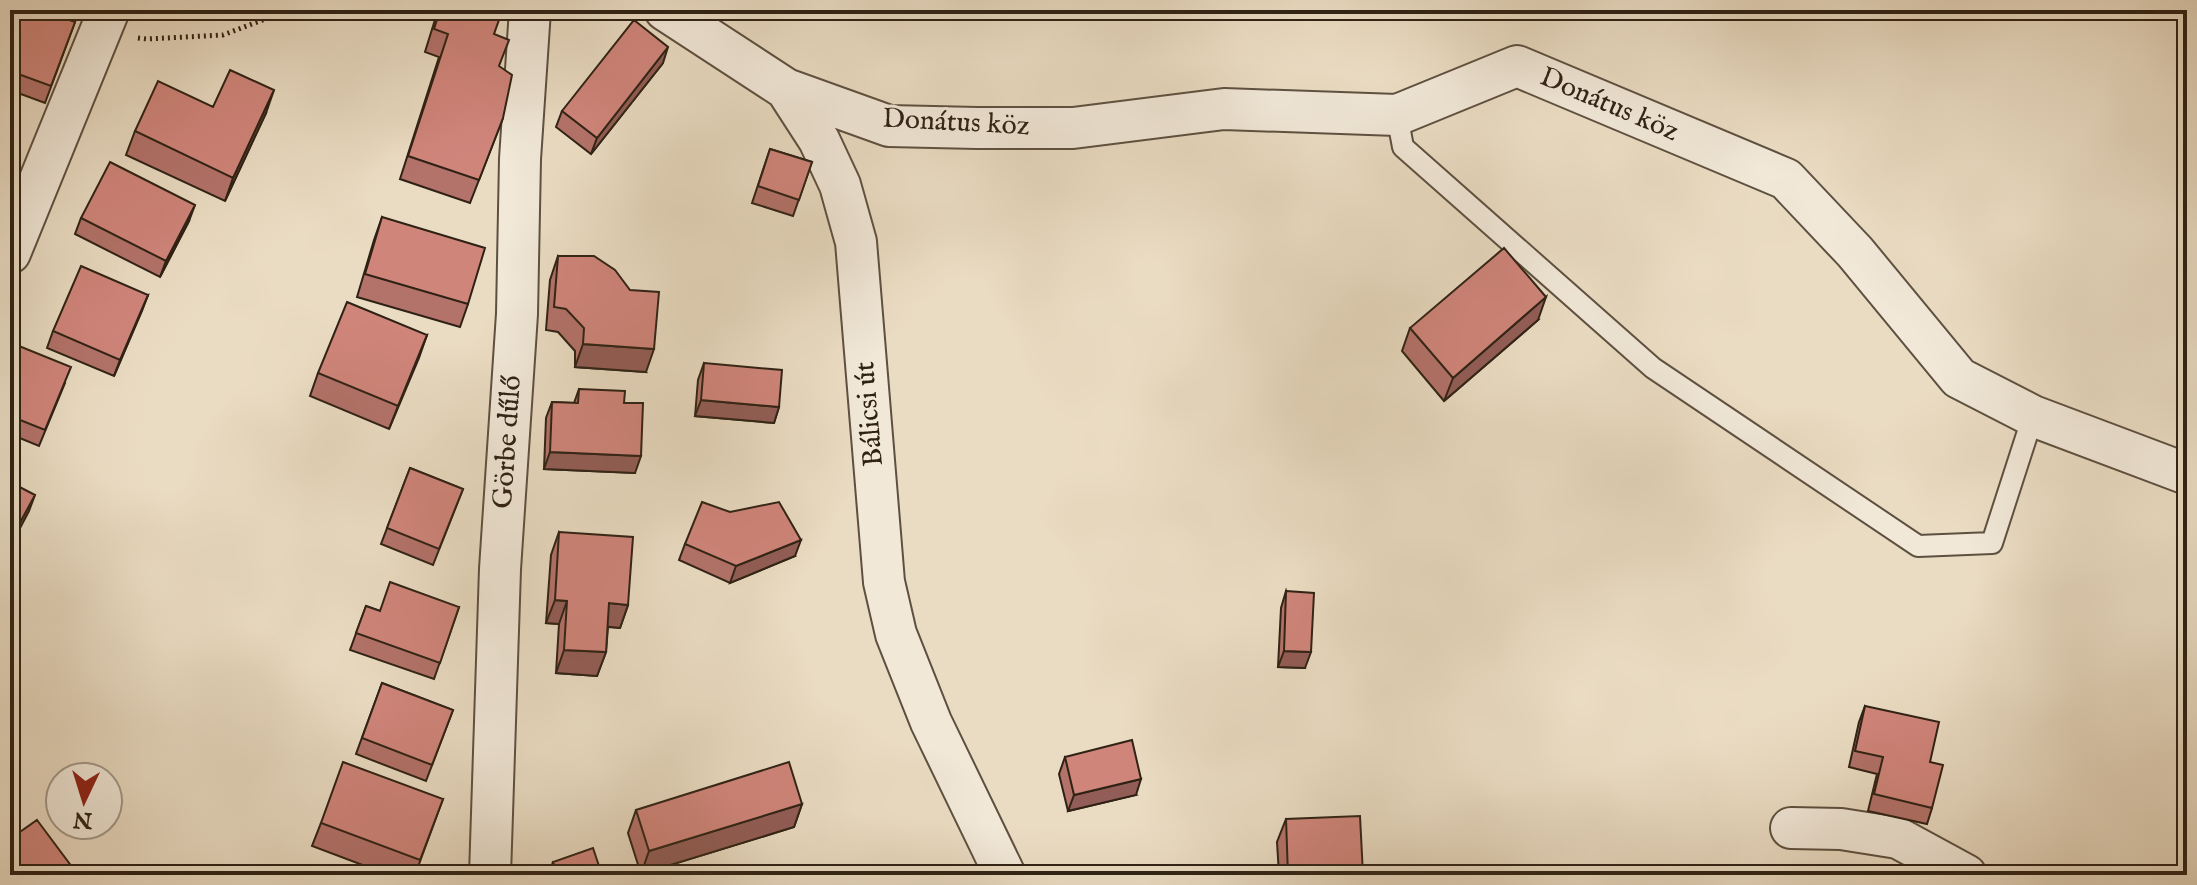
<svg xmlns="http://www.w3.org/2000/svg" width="2197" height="885" viewBox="0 0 2197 885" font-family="'IM FELL English',serif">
<rect width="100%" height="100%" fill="#eadcc3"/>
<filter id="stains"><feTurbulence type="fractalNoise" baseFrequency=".0025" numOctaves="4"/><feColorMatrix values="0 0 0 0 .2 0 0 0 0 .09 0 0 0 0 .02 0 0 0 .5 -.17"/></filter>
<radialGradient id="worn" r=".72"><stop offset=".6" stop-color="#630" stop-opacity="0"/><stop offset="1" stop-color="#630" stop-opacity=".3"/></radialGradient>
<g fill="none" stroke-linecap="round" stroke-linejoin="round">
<defs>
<path id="service" d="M1397,115L1403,147L1653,368L1918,546L1992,543L2033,416"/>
<path id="minor" d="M665,10L786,89L819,140L840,185L856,242L884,582L896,634L931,722L1005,875
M786,89L889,126L977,128H1073L1224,109L1397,115L1517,66L1786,179L1855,252L1959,378L2033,416L2187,474
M10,253L109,10
M1791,828L1841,829L1898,838L1966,875
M490,875L500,569L517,314L520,159L530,10"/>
</defs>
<!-- service casing -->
<use href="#service" stroke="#5e5040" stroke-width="24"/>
<!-- minor casing -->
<use href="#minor" stroke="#5e5040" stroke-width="44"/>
<!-- path -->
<path stroke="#2f2215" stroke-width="5" stroke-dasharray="2 4" stroke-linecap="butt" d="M138,38L147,39L223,35L289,10"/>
<!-- service -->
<use href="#service" stroke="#f1e8d8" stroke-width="20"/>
<!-- minor -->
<use href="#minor" stroke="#f1e8d8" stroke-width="40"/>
</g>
<!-- wall -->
<path fill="#b3726a" stroke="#2f2215" stroke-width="2" d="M10,10L75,22L45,103L10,90Z
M438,10H496L494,34L499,67L503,118L470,203L400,179L439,57L425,52Z
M663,63L591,154L556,127L562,111Z
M213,107L266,113L225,201L126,155L135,131Z
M770,149L812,162L793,216L752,203Z
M382,217L468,304L460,327L357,297L374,240Z
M81,218L189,221L160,277L75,234Z
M558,256L646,372L575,367V351L558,332L546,330L550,280Z
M148,295L114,376L47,348L53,331Z
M1538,320L1444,401L1402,351L1410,328Z
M427,335L389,429L310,396L318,373Z
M10,354L65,383L39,446L10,434Z
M704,363L779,407L774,423L695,416L698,380Z
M579,389L624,403L635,473L544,469L546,418L552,402L574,403Z
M410,468L463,489L433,565L381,544Z
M730,512L795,556L730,583L679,560L685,544Z
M559,532L628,605L620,628L608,627L606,652L597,676L556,673L559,624L546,623L551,555Z
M1286,591L1305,668L1278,667L1281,608Z
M366,606L380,611L459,607L434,679L350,650Z
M382,683L453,710L426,781L356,754Z
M1865,706L1930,762L1932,808L1927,824L1868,811L1877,774L1849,767L1859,722Z
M1065,757L1136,795L1068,811L1059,774Z
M443,799L415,875H389L312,846L321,823Z
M802,804L794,827L641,874L628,833L636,810Z
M1286,819L1363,875H1279L1277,842Z
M10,839L78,875H10Z
M553,862L602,875H552L550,870Z"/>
<!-- shaded-wall -->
<path fill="#925d56" stroke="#2f2215" stroke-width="2" d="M668,47L663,63L591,154L597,138Z
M274,90L266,113L225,201L233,178Z
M195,205L189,221L160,277L166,261Z
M148,295L142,311L114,376L120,360Z
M1546,297L1538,320L1444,401L1453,378Z
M427,335L419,358L389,429L398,406Z
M583,344L654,349L646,372L575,367Z
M701,400L779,407L774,423L695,416Z
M550,452L641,456L635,473L544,469Z
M35,495L29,511L10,547V541Z
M801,540L795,556L730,583L736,566Z
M555,600L567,601L559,624L546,623Z
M609,603L628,605L620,628L601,626Z
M564,650L606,652L597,676L556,673Z
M1284,651L1311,652L1305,668L1278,667Z
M1141,779L1136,795L1068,811L1074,795Z
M802,804L794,827L641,874L649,851Z"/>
<!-- building -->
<path fill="#d0857b" stroke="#2f2215" stroke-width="2" d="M10,10H41L75,22L51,86L10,71Z
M440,10H496L500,17L494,34L509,40L499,66L512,75L503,118L479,180L408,156L448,34L434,29Z
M634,20L668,47L597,138L562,111Z
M230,70L274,90L233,178L135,131L158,81L213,107Z
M770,149L812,162L799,200L758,186Z
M110,162L195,205L166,261L81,218Z
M382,217L485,248L468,304L365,274Z
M1504,248L1546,297L1453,378L1410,328Z
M558,256H594L615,270L630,290L659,292L654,349L583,344L584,328L566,309L554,307Z
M81,266L148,295L120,360L53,331Z
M347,302L427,335L398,406L318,373Z
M14,344L71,367L45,430L10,416V354Z
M704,363L782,370L779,407L701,400Z
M579,389L625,391L624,403H643L641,456L550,452L552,402L578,403Z
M410,468L463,489L439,549L387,528Z
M10,482L35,495L10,541Z
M702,502L730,512L779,502L801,540L736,566L685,544Z
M559,532L633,537L628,605L609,603L606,652L564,650L567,601L555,600Z
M390,582L459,607L440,663L356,633L366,606L380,611Z
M1286,591L1314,593L1311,652L1284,651Z
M382,683L453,710L432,765L362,738Z
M1865,706L1939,722L1930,762L1943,765L1932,808L1874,794L1883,757L1855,751Z
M1132,740L1141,779L1074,795L1065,757Z
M343,762L443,799L420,860L321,823Z
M789,762L802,804L649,851L636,810Z
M1360,816L1363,875H1288L1286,819Z
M37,820L78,875H23L10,857V839Z
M593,848L602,875H558L553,862Z
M1155,868H1208V875H1155Z"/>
<g text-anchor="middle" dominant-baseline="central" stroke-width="6" stroke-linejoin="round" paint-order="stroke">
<!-- street labels -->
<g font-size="28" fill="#2f2215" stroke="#f1e8d8">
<text transform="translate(1609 105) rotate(23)">Donátus köz</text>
<text transform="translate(956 123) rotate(3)">Donátus köz</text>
<text transform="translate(870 414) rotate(-95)">Bálicsi út</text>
<text transform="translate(508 442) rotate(-86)">Görbe dűlő</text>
</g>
</g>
<!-- margin -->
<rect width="2197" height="885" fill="none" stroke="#eadcc3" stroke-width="40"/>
<rect x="12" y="12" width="2173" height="861" fill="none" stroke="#2f2215" stroke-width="4"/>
<rect x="20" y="20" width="2157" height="845" fill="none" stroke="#2f2215" stroke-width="2"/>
<!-- north arrow -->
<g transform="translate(84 801) rotate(184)"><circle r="38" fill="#f1e8d8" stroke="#a3998a" stroke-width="2"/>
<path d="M0-6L14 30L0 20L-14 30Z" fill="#8f2418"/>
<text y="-12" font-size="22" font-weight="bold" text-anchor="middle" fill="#2f2215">N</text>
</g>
<rect width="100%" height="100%" filter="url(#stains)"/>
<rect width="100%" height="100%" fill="url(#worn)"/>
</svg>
